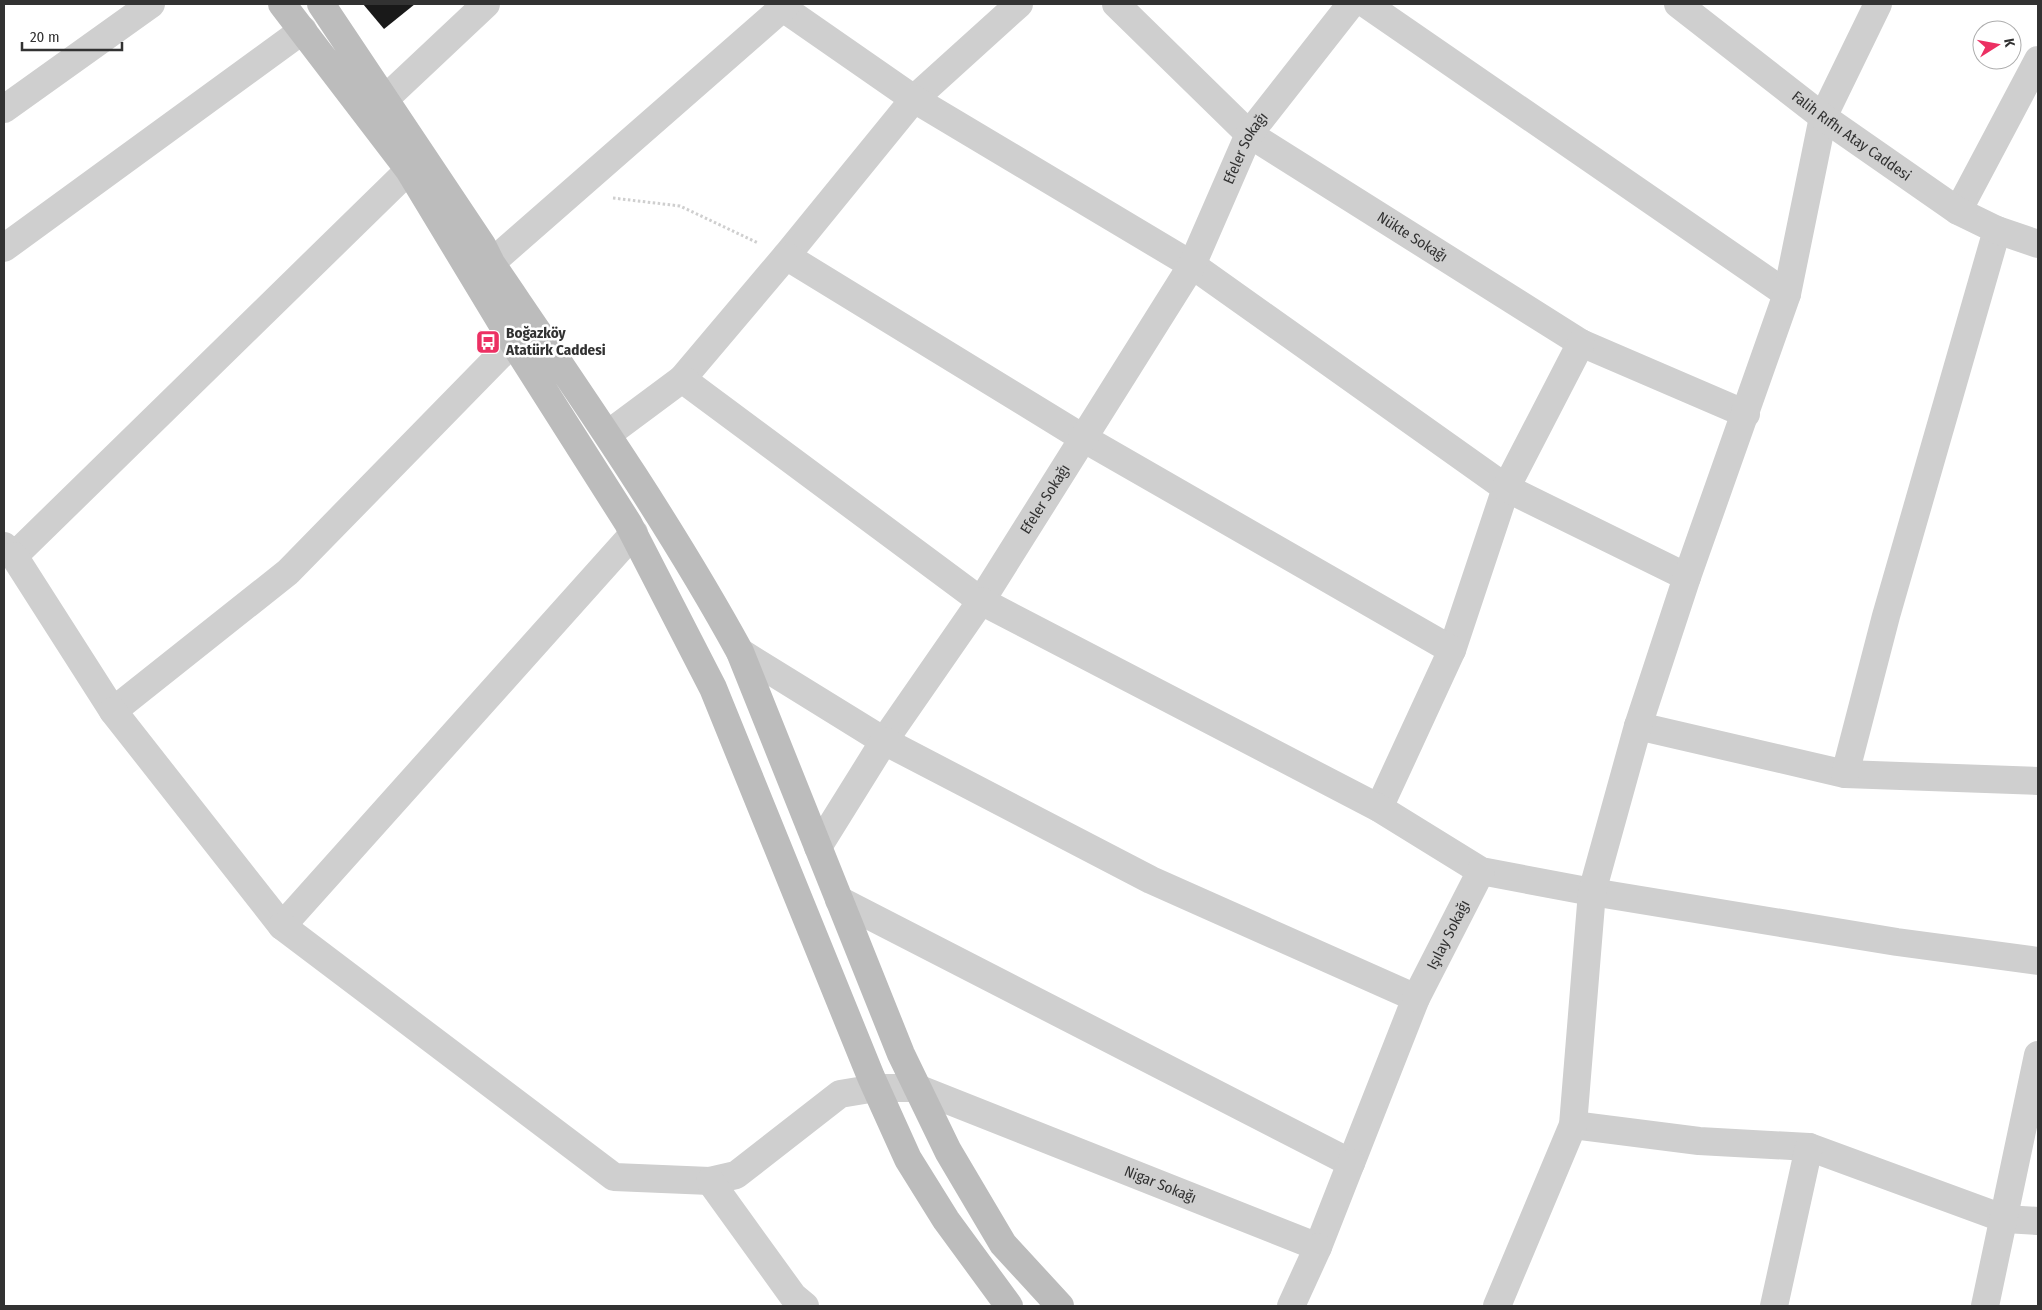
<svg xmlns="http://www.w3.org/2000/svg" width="2042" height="1310" viewBox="0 0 2042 1310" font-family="'Fira Sans Condensed',sans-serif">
<rect width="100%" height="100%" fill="#fff"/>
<!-- building -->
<path fill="#191919" d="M363,4H415L384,29Z"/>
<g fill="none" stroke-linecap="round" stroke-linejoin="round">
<!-- path -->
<path stroke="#cfcfcf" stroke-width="3" stroke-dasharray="2.5 2.5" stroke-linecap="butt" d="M613,198L680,206L758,243"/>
<!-- minor -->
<g stroke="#cfcfcf" stroke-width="28">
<path id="s1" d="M1116,4L1249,134L1581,343L1746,414"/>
<path d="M1366,4L1787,294"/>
<path d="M783,8L914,99L1019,4"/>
<path d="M385,99L486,4"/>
<path d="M4,109L151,4"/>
<path d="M1958,211L2038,60"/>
<path d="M4,248L303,30"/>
<path d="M786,256L914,99L1192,265L1506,488L1452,650"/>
<path d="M491,263L787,4"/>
<path d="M1581,343L1506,488L1687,577"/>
<path d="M682,379L786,256L1083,438L1452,650L1379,808"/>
<path id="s2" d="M608,434L682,379L981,601L1192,265L1249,134L1351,4"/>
<path d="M4,546L14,556L409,170"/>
<path d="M14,556L113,711L288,572L513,342"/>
<path d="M740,652L884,741L981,601L1379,808L1481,871L1592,892L1897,942L2038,961"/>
<path d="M113,711L282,926L634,533"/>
<path d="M1638,726L1845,774L2038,781"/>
<path d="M1845,774L1886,616L1997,230"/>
<path d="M818,847L884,741L1151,880L1416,998L1351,1163L839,900"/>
<path id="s3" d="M282,926L614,1177L710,1181L736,1175L840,1094L876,1088H917L1318,1247L1351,1163"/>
<path id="s4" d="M1416,998L1481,871"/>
<path d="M1573,1125L1699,1141L1809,1147L2005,1219L2038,1221"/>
<path d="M710,1181L793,1296L805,1306"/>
<path d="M1291,1306L1318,1247"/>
<path d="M1497,1306L1573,1125L1592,892L1638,726L1687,577L1787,294L1823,117L1878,4"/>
<path d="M1774,1306L1809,1147"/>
<path d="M1985,1306L2038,1055"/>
</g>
<!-- tertiary -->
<path stroke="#cfcfcf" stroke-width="28" id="s5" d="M1678,4L1823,117L1958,211L1997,230L2038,244"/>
<!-- secondary -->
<path stroke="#bcbcbc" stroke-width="28" d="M282,4L409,170L513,342L628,523L713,688L871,1077L908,1159L946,1220L1009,1306
M321,4L482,245L491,263C578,391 666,517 740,652L901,1054L948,1151L1003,1244L1060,1306"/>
</g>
<!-- icons -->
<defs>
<symbol id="bus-square" viewBox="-11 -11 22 22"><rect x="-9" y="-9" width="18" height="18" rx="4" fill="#ec3063" stroke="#fff"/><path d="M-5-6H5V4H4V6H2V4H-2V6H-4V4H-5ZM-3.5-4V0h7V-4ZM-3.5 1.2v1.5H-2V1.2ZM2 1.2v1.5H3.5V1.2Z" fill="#fff"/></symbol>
</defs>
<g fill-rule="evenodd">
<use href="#bus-square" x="474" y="328" width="28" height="28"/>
</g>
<g text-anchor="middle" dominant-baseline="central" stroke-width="5" stroke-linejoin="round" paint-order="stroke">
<!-- street labels -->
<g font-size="15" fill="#323232" stroke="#fff">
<text stroke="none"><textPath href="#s5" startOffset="218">Falih Rıfhı Atay Caddesi</textPath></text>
<text stroke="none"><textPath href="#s2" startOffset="990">Efeler Sokağı</textPath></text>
<text stroke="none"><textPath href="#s1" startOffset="379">Nükte Sokağı</textPath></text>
<text stroke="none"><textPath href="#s2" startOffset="585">Efeler Sokağı</textPath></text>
<text stroke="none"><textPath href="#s4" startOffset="71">Işılay Sokağı</textPath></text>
<text stroke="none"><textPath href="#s3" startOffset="1010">Nigar Sokağı</textPath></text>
</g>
<!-- poi labels -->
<g font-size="15" font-weight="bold" fill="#323232" stroke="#fff" text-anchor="start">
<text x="506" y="333">Boğazköy<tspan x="506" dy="17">Atatürk Caddesi</tspan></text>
</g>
</g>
<!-- border -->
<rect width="2042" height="1310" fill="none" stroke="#323232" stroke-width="10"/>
<!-- north arrow -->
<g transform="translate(1997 45) rotate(79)"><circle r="24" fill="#ffffff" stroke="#adadad"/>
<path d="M0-4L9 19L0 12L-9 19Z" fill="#ec3063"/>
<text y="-8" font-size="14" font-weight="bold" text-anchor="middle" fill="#323232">K</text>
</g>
<!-- scale -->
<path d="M22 42v8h100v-8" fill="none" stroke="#323232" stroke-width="2.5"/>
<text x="30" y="42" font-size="15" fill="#323232" stroke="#ffffff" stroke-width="4" paint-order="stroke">20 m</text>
</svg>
